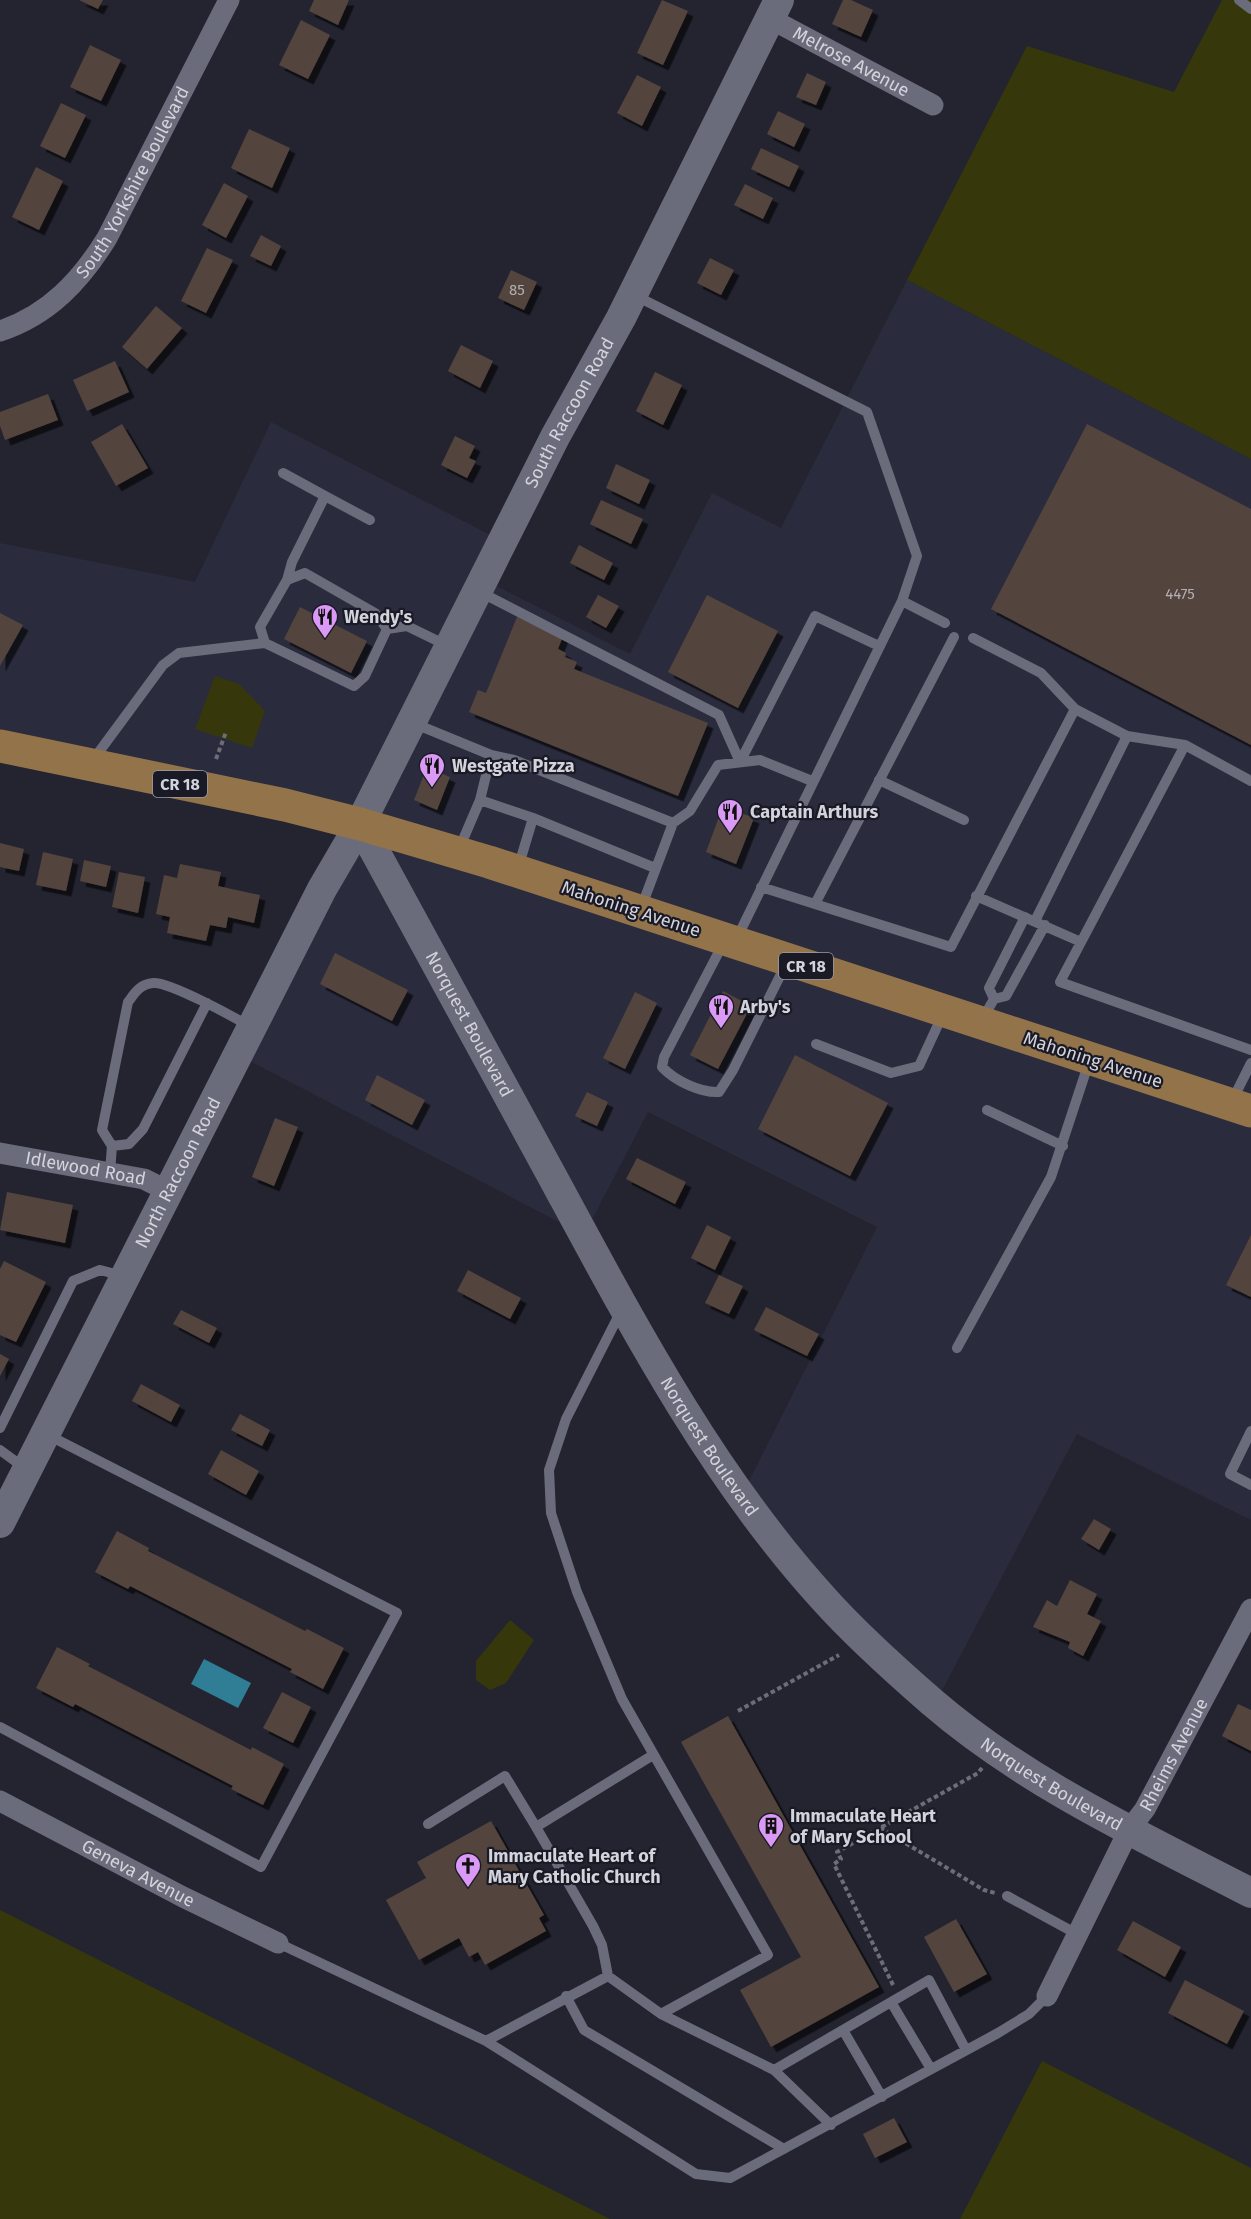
<svg xmlns="http://www.w3.org/2000/svg" width="1251" height="2219" viewBox="0 0 1251 2219" font-family="'Fira Sans',sans-serif">
<defs>
<filter id="shadow"><feDropShadow dx="5.5" dy="5.5" stdDeviation="0" flood-color="#0009"/></filter>
</defs>
<rect width="100%" height="100%" fill="#232430"/>
<!-- built -->
<path fill="#2a2b3d" d="M907,280L1251,459V1520L1077,1434L935,1704L742,1495L877,1227L648,1112L584,1235L238,1055L360,824L0,746V543L195,582L271,422L502,541L483,579L630,654L712,493L781,528Z"/>
<!-- green -->
<path fill="#36380b" d="M1222,0H1251V459L907,280L1027,46L1174,92Z
M215,676L239,684L265,711L252,748L195,729Z
M510,1620L534,1640L506,1683L490,1690L476,1680V1661Z
M0,1910L610,2219H0Z
M1042,2061L1251,2168V2219H960Z"/>
<!-- water -->
<path fill="#2f7e95" d="M204,1659L251,1683L238,1708L191,1684Z"/>
<!-- building -->
<path fill="#53443e" filter="url(#shadow)" d="M79,0H103L98,9Z
M314,0H349L338,25L309,11Z
M662,0L688,11L663,65L637,53Z
M843,0H851L873,10L861,37L832,24Z
M301,20L330,35L308,79L279,65Z
M90,45L121,60L101,101L70,87Z
M807,73L826,82L816,105L796,97Z
M637,75L661,87L642,126L617,113Z
M61,103L86,115L65,158L40,146Z
M778,111L805,124L794,147L767,134Z
M249,129L290,148L272,188L231,168Z
M761,148L799,166L789,187L751,169Z
M36,167L63,181L39,230L12,217Z
M224,183L248,196L226,238L202,225Z
M745,184L773,198L763,219L734,205Z
M261,235L281,246L271,266L250,256Z
M207,248L233,260L206,313L181,301Z
M710,258L734,270L721,295L697,283Z
M511,270L537,282L524,310L498,298Z
M156,306L182,328L147,369L122,347Z
M461,345L493,361L480,388L448,371Z
M115,361L129,392L87,411L73,380Z
M655,372L682,385L663,425L636,411Z
M48,394L58,420L5,440L0,426V412Z
M122,424L148,468L116,486L91,442Z
M1087,424L1251,509V745L991,609Z
M455,436L475,446L469,458L476,461L467,478L441,465Z
M616,464L650,480L639,504L606,488Z
M601,500L643,519L631,544L590,524Z
M579,545L613,563L604,580L570,563Z
M598,595L619,606L606,628L586,617Z
M707,595L778,631L738,708L668,672Z
M300,607L367,641L351,673L284,639Z
M0,613L23,625L0,666Z
M517,617L563,636L558,649L566,653L565,657L577,662L574,669L708,723L678,796L469,712L478,690L486,693Z
M427,767L450,777L437,810L414,800Z
M723,806L754,818L736,864L706,852Z
M0,843L24,849L19,871L0,867Z
M43,852L73,859L66,891L36,885Z
M84,860L111,866L106,887L80,881Z
M180,864L221,872L218,886L260,895L254,923L228,917L226,928L210,925L206,941L167,933L170,917L156,914L164,875L177,878Z
M119,872L145,877L138,913L112,907Z
M335,953L408,990L392,1021L320,984Z
M723,991L751,1006L718,1069L690,1055Z
M635,992L657,1003L625,1069L603,1058Z
M795,1055L888,1103L850,1176L758,1129Z
M377,1075L425,1100L412,1125L365,1100Z
M587,1092L608,1102L597,1126L575,1116Z
M275,1118L298,1127L274,1186L252,1177Z
M637,1158L686,1182L675,1204L626,1179Z
M7,1192L73,1205L65,1243L0,1230Z
M707,1225L731,1237L715,1270L691,1258Z
M1251,1235V1297L1226,1285Z
M4,1261L46,1282L16,1342L0,1335V1269Z
M468,1270L521,1298L510,1319L457,1291Z
M719,1275L743,1286L729,1314L705,1303Z
M766,1307L819,1334L807,1356L754,1330Z
M181,1310L217,1328L209,1343L173,1324Z
M0,1354L9,1359L0,1376Z
M141,1384L180,1405L171,1422L132,1401Z
M240,1414L270,1430L262,1446L231,1430Z
M221,1450L259,1471L246,1495L208,1474Z
M1094,1519L1111,1529L1099,1550L1081,1539Z
M117,1531L149,1548L148,1551L305,1631L307,1629L344,1648L323,1689L290,1672L292,1669L130,1586L128,1589L95,1572Z
M1070,1580L1097,1594L1087,1614L1101,1621L1083,1656L1068,1648L1070,1642L1033,1627L1047,1600L1057,1606Z
M57,1647L90,1664L88,1666L251,1750L252,1747L284,1764L263,1805L231,1789L233,1786L75,1704L73,1707L36,1688Z
M282,1692L311,1707L293,1743L263,1728Z
M1238,1704L1251,1710V1751L1222,1736Z
M728,1716L879,1987L771,2047L740,1990L801,1957L681,1742Z
M491,1821L544,1915L539,1918L546,1931L485,1965L478,1952L469,1957L459,1938L419,1960L386,1900L426,1878L417,1862Z
M956,1919L987,1974L954,1992L924,1937Z
M1133,1921L1181,1947L1165,1977L1117,1950Z
M1185,1980L1244,2011L1227,2044L1168,2013Z
M894,2118L907,2142L875,2158L863,2134Z"/>
<g fill="none" stroke-linecap="round" stroke-linejoin="round">
<!-- path -->
<path stroke="#6c6d77" stroke-width="4" stroke-dasharray="4.5 3" stroke-linecap="butt" d="M216,759L226,732
M738,1711L839,1655
M880,1828L984,1890L995,1893
M893,1985L834,1864L841,1859L837,1852L978,1773L982,1768"/>
<!-- lane -->
<path stroke="#6b6c7b" stroke-width="10" d="M1239,0L1251,9
M636,296L867,412L917,556L902,601L737,938
M283,473L325,496L292,562L287,580
M325,496L370,520
M305,573L375,613L387,629L365,676L354,686L265,643L260,627L287,580Z
M480,592L719,715L740,762
M902,601L945,623
M387,629L407,626L448,646
M973,638L1041,673L1075,709L1127,736L1185,745L1251,781
M413,723L491,755L480,800L533,818L518,868
M1185,745L1060,982L1251,1050
M491,755L514,760L673,823L641,908
M93,760L163,665L179,653L265,643
M740,762L815,616L879,646
M879,780L964,820
M533,818L655,868
M673,823L690,811L718,765L760,760L812,781
M459,849L480,800
M761,887L951,947L1075,709
M976,896L1081,942
M815,904L954,637
M1035,921L1127,736
M724,942L664,1057L662,1067C675,1081 701,1093 719,1092L733,1070L787,962
M994,999L989,988L1025,917
M982,1020L994,999L1006,996L1045,925
M816,1044L891,1073L919,1066L943,1014
M1232,1101L1251,1063
M987,1110L1063,1146
M112,1146L129,1144L143,1129L207,1003
M110,1172L112,1146L102,1130L128,1002C135,993 140,984 153,983C168,981 234,1017 249,1026
M621,1311L566,1419L549,1470L551,1513L577,1592L622,1699L768,1955L661,2014L774,2070L929,1980L966,2050
M957,1348L1051,1177L1089,1062
M0,1428L73,1281L100,1270L123,1276
M1251,1431L1230,1474L1251,1485
M0,1450L26,1469
M0,1727L261,1867L397,1613L46,1434
M428,1824L505,1776L536,1827
M1007,1896L1077,1934
M278,1943L486,2041L608,1976L661,2014
M608,1976L602,1945L593,1926L536,1827L653,1755
M566,1996L584,2030L784,2149
M891,2002L931,2069
M843,2030L882,2097
M486,2041L696,2174L730,2178L998,2033L1029,2014L1047,1996
M774,2070L831,2125"/>
<!-- street -->
<g stroke="#6b6c7b" stroke-width="21">
<path id="s1" d="M769,18L933,105"/>
<path id="s2" d="M0,331C49,315 81,280 107,238L229,0"/>
<path id="s3" d="M0,1153L144,1179L170,1192"/>
<path id="s4" d="M0,1801L183,1897L278,1943"/>
<path id="s5" d="M1047,1996L1129,1830L1145,1809L1251,1609"/>
</g>
<!-- secondary -->
<g stroke="#6b6c7b" stroke-width="30">
<path id="s6" d="M360,824C424,941 488,1059 552,1176C631,1322 711,1475 823,1598C856,1635 894,1669 932,1702C1026,1783 1141,1836 1251,1893"/>
<path id="s7" d="M0,1523L322,889L360,824L555,437L621,318L779,0"/>
</g>
<!-- primary -->
<path stroke="#92734a" stroke-width="33" d="M0,746L285,805L360,824L489,862L1251,1111"/>
</g>
<!-- icons -->
<defs>
<symbol id="restaurant-pin" viewBox="-11 -11 22 30"><path d="M0 17L-7.5 6A9.5 9.5 0 1 1 7.5 6Z" fill="#db99f6" stroke="#1a1a26"/><path d="M-5-6h1v4h1v-4h1v4h1v-4h1v5L-1.5 .5V6h-2V.5L-5-1ZM5-6V6H3V1.5H1.5Q1.5-4 5-6Z" fill="#111"/></symbol>
<symbol id="building-pin" viewBox="-11 -11 22 30"><path d="M0 17L-7.5 6A9.5 9.5 0 1 1 7.5 6Z" fill="#db99f6" stroke="#1a1a26"/><path d="M-4-6H4V6H1V3H-1V6H-4ZM-2.5-4.3h1.7v1.8h-1.7ZM.8-4.3h1.7v1.8H.8ZM-2.5-1h1.7V.8h-1.7ZM.8-1h1.7V.8H.8Z" fill="#111"/></symbol>
<symbol id="church-pin" viewBox="-11 -11 22 30"><path d="M0 17L-7.5 6A9.5 9.5 0 1 1 7.5 6Z" fill="#db99f6" stroke="#1a1a26"/><path d="M-1.2-6h2.4v3.5h3.3v2.4h-3.3V6h-2.4V-.1h-3.3v-2.4h3.3Z" fill="#111"/></symbol>
</defs>
<g fill-rule="evenodd">
<use href="#restaurant-pin" x="310" y="602" width="30" height="40"/>
<use href="#restaurant-pin" x="417" y="751" width="30" height="40"/>
<use href="#restaurant-pin" x="715" y="797" width="30" height="40"/>
<use href="#restaurant-pin" x="706" y="992" width="30" height="40"/>
<use href="#building-pin" x="756" y="1811" width="30" height="40"/>
<use href="#church-pin" x="453" y="1851" width="30" height="40"/>
</g>
<g text-anchor="middle" dominant-baseline="central" stroke-width="4.5" stroke-linejoin="round" paint-order="stroke">
<!-- number labels -->
<g font-size="15" fill="#b2afb4">
<text x="517" y="290">85</text>
<text x="1180" y="594">4475</text>
</g>
<!-- shield labels -->
<g fill="#1a1a26" stroke="#9b9ca5" stroke-width="1.5">
<rect x="153" y="771" width="54" height="26" rx="4.5"/>
<rect x="779" y="953" width="54" height="26" rx="4.5"/>
</g>
<g font-size="16" font-weight="bold" fill="#d2d3db">
<text x="180" y="784">CR 18</text>
<text x="806" y="966">CR 18</text>
</g>
<!-- street labels -->
<g font-size="18" fill="#d2d3db" stroke="#1a1a26">
<text stroke="none"><textPath href="#s1" startOffset="93">Melrose Avenue</textPath></text>
<text stroke="none"><textPath href="#s2" startOffset="206">South Yorkshire Boulevard</textPath></text>
<text stroke="none"><textPath href="#s7" startOffset="1248">South Raccoon Road</textPath></text>
<text transform="translate(631 909) rotate(18)">Mahoning Avenue</text>
<text stroke="none"><textPath href="#s6" startOffset="228">Norquest Boulevard</textPath></text>
<text transform="translate(1093 1060) rotate(18)">Mahoning Avenue</text>
<text stroke="none"><textPath href="#s3" startOffset="87">Idlewood Road</textPath></text>
<text stroke="none"><textPath href="#s7" startOffset="393">North Raccoon Road</textPath></text>
<text stroke="none"><textPath href="#s6" startOffset="714">Norquest Boulevard</textPath></text>
<text stroke="none"><textPath href="#s5" startOffset="273">Rheims Avenue</textPath></text>
<text stroke="none"><textPath href="#s6" startOffset="1200">Norquest Boulevard</textPath></text>
<text stroke="none"><textPath href="#s4" startOffset="156">Geneva Avenue</textPath></text>
</g>
<!-- poi labels -->
<g font-size="18" font-weight="bold" fill="#d2d3db" stroke="#1a1a26" text-anchor="start">
<text x="344" y="617">Wendy's</text>
<text x="452" y="766">Westgate Pizza</text>
<text x="750" y="812">Captain Arthurs</text>
<text x="740" y="1007">Arby's</text>
<text x="790" y="1816">Immaculate Heart<tspan x="790" dy="21">of Mary School</tspan></text>
<text x="488" y="1856">Immaculate Heart of<tspan x="488" dy="21">Mary Catholic Church</tspan></text>
</g>
</g>
</svg>
